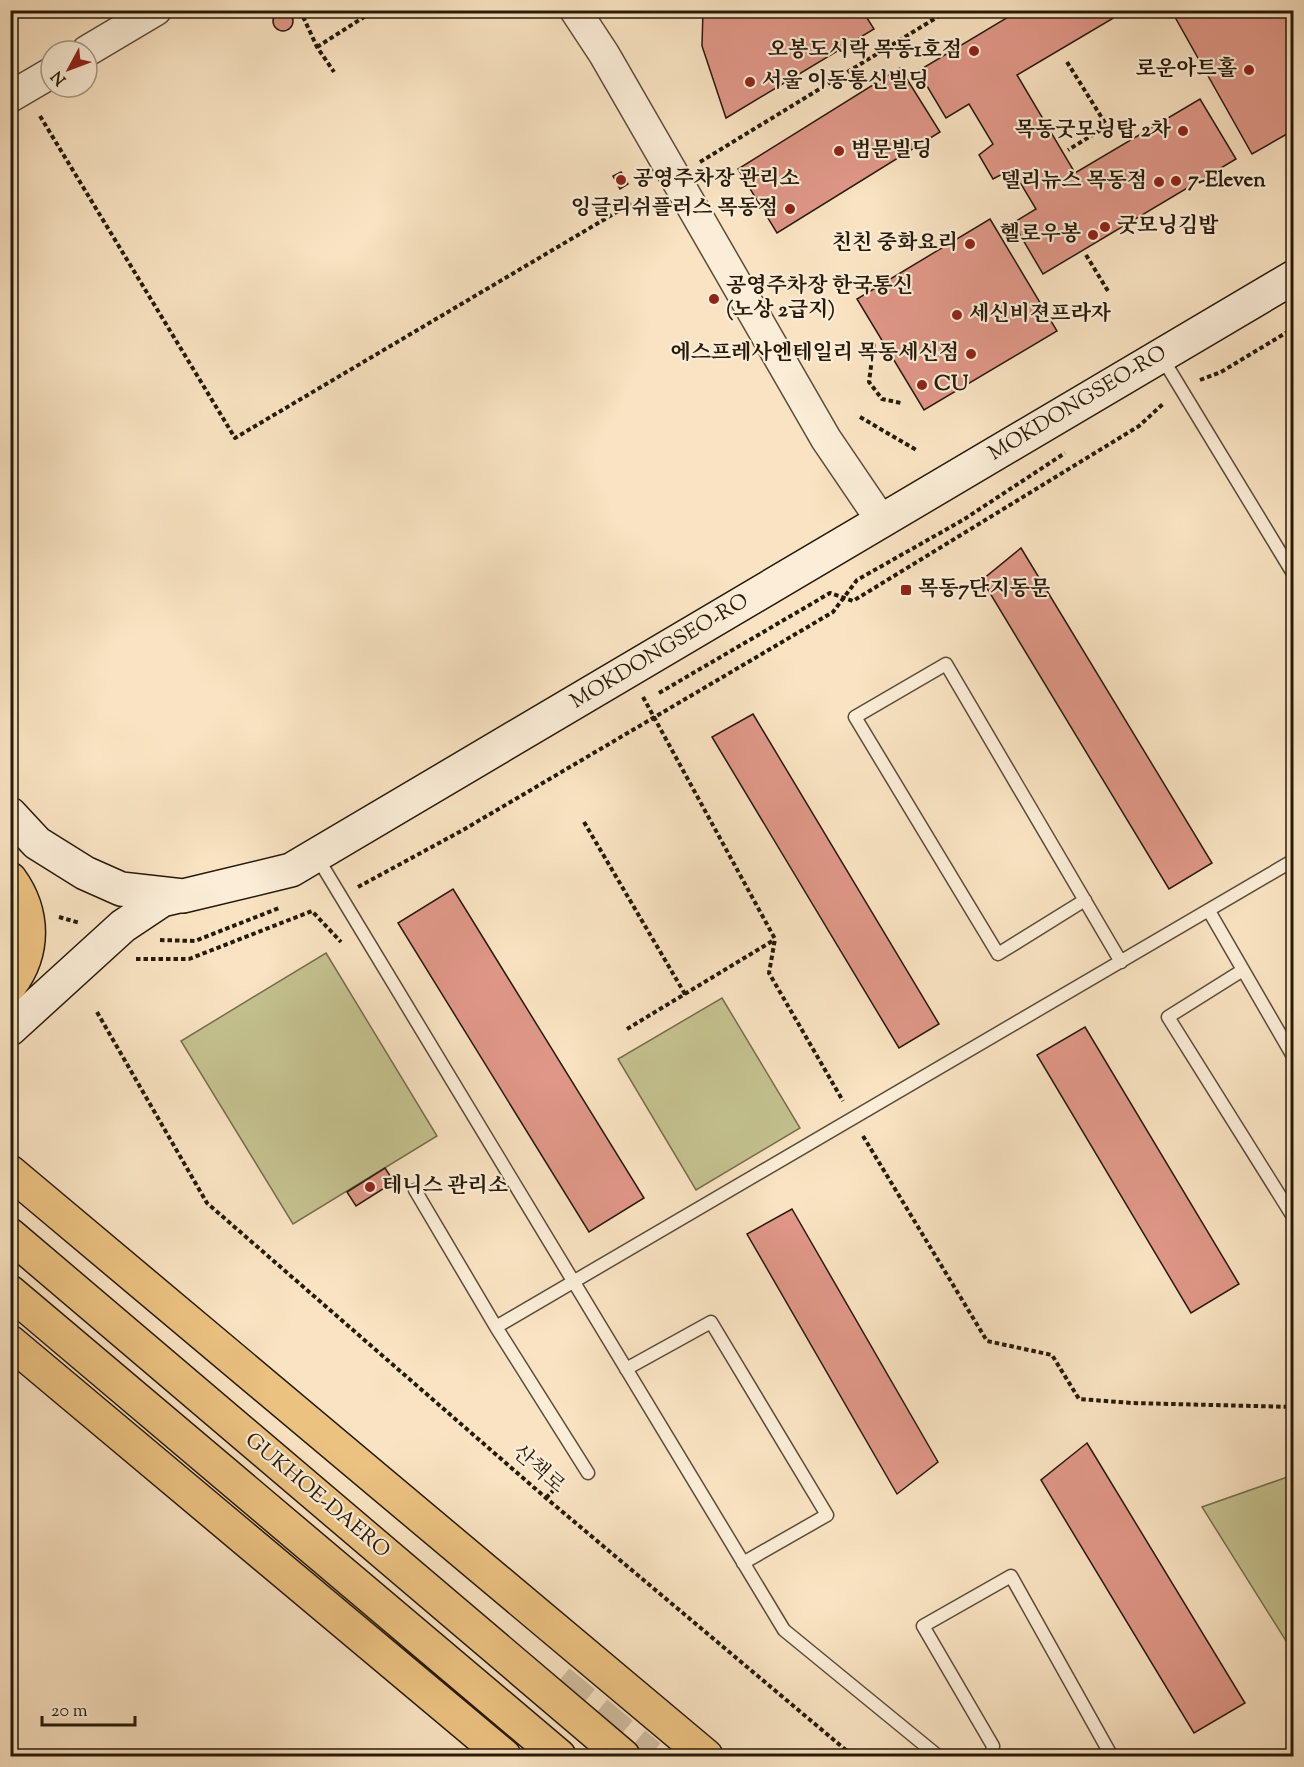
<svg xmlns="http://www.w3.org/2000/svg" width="1304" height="1767" viewBox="0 0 1304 1767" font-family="'Sorts Mill Goudy','Noto Serif KR',serif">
<rect width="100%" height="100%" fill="#f9e3c2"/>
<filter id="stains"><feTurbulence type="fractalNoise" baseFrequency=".00333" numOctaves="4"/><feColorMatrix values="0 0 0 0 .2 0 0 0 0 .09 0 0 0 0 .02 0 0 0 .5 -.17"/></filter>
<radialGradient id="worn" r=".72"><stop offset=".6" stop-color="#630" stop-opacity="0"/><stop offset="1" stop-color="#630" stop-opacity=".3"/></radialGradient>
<!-- green -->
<path fill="#c4c28f" stroke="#766e4c" stroke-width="1.5" d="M326,953L437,1136L293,1224L181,1041Z
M722,998L800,1128L696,1190L618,1059Z
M1293,1475H1294L1293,1652L1202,1507Z"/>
<!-- building -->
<path fill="#e09788" stroke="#271a09" stroke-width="1.5" d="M703,10H862L874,29L726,118L702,46Z
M1020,10H1127L1017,75L1075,173L1200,99L1236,159L1043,274L1013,223L1036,209L1012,169L993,179L979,155L993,144L969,104L946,118L918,71Z
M1171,10H1294V130L1252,154Z
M273 21a10 10 0 1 1 20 0a10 10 0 1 1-20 0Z
M900,68L940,132L777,233L738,169Z
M621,172L628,184L620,189L613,176Z
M990,219L1057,331L924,410L857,299Z
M1021,548L1212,863L1169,889L982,580Z
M753,714L939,1024L899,1048L712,737Z
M453,889L644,1198L589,1232L398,923Z
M1085,1027L1239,1284L1191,1313L1037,1055Z
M385,1168L394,1182L356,1206L347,1192Z
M792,1209L938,1462L897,1494L747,1234Z
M1087,1443L1245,1703L1194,1733L1041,1480Z"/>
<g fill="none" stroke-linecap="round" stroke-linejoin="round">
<!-- trunk-tunnel -->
<path stroke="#cfbb9d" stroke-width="33" stroke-dasharray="33 16" stroke-linecap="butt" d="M559,1681L650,1756"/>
<defs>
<path id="service" d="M1161,356L1294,575
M317,857L784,1630L938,1756
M1085,900L998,954L855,717L946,664L1121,962
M1209,911L1294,1058
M1243,970L1168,1017L1292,1215H1294
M415,1190L496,1327L588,1473
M496,1327L1294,860
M626,1369L711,1322L827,1515L743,1563
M991,1756L993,1746L923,1626L1011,1576L1111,1755L1109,1756"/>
<path id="tertiary" d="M575,10L604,54L826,439L881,520
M87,51L156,10
M10,97L51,73"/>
<path id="secondary" d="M10,814L37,843L85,873L121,889L183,896L291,870L1294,277
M10,1029L123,926L162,900L179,896"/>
<path id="primary" d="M10,879C34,912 35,952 10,985
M10,1172L706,1756
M10,1235L623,1756
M10,1292L559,1756
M10,1342L504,1756"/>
</defs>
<!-- service casing -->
<use href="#service" stroke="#5c4c37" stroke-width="15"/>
<!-- tertiary casing -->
<use href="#tertiary" stroke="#5c4c37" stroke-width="33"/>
<!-- secondary casing -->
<use href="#secondary" stroke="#271a09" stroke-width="36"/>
<!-- primary casing -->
<use href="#primary" stroke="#271a09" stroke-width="36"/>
<!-- path -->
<path stroke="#271a09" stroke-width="4" stroke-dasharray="4.5 3" stroke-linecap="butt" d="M300,10L317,47L334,72
M317,47L375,10
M1067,62L1107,126L1068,150
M40,116L235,438L632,203
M700,162L949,10
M1086,255L1108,291
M874,343L869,382L882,399L901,403
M1200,380L1221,372L1294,328
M860,417L918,451
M659,693L830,593L853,601L1139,426L1164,403
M643,697L775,939L769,973L843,1101
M584,822L685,994
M358,887L463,830L833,612L857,580L963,520L1065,453
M59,917L80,923
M160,940L195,941L279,908
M136,959H189L312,911L341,942
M97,1012L207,1203L546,1498L853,1756
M627,1029L774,940
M863,1136L987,1341L1052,1355L1079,1399L1132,1403L1294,1407
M546,1498L566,1477"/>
<!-- service -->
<use href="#service" stroke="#fbedd7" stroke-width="12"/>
<!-- tertiary -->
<use href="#tertiary" stroke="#fbedd7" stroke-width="30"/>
<!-- secondary -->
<use href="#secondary" stroke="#fbedd7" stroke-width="33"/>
<!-- primary -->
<use href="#primary" stroke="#ecc281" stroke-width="33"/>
</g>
<!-- markers -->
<g fill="#8f2418" stroke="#fbedd7" stroke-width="2">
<circle cx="974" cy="51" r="6"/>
<circle cx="1249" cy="70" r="6"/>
<circle cx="750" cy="82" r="6"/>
<circle cx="1183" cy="131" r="6"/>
<circle cx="839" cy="151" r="6"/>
<circle cx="621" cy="180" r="6"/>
<circle cx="1176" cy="181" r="6"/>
<circle cx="1159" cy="182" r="6"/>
<circle cx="790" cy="209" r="6"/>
<circle cx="1105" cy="227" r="6"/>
<circle cx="1093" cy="235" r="6"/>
<circle cx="970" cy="244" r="6"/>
<circle cx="714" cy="299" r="6"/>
<circle cx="957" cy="315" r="6"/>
<circle cx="971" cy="354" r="6"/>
<circle cx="922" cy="385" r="6"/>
<rect x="900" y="584" width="12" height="12" rx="3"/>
<circle cx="370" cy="1187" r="6"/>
</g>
<g text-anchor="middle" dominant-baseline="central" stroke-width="4.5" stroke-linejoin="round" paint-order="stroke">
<!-- poi labels -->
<g font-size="21" font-weight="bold" fill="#271a09" stroke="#fbedd7" text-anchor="start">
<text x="962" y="51" text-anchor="end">오봉도시락 목동1호점</text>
<text x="1237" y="70" text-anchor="end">로운아트홀</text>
<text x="762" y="82">서울 이동통신빌딩</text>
<text x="1171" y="131" text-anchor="end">목동굿모닝탑 2차</text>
<text x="851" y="151">범문빌딩</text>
<text x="633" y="180">공영주차장 관리소</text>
<text x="1188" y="181">7-Eleven</text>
<text x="1147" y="182" text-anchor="end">델리뉴스 목동점</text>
<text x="778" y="209" text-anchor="end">잉글리쉬플러스 목동점</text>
<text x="1117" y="227">굿모닝김밥</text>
<text x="1081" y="235" text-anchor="end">헬로우봉</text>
<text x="958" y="244" text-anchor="end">친친 중화요리</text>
<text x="726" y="287">공영주차장 한국통신<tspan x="726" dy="24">(노상 2급지)</tspan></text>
<text x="969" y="315">세신비젼프라자</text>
<text x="959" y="354" text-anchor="end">에스프레사엔테일리 목동세신점</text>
<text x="934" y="385">CU</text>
<text x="918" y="590">목동7단지동문</text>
<text x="382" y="1187">테니스 관리소</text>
</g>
<!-- street labels -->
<g font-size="21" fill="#271a09" stroke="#fbedd7">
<text transform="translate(1078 404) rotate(-31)">MOKDONGSEO-RO</text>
<text transform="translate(660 652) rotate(-31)">MOKDONGSEO-RO</text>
<text transform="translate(538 1470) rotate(41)">산책로</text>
<text transform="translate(317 1496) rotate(40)">GUKHOE-DAERO</text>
</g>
</g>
<!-- margin -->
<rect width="1304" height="1767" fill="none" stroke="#f9e3c2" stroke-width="36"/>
<rect x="12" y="12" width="1280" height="1743" fill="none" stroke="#271a09" stroke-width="3"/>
<rect x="18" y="18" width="1268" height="1731" fill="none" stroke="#271a09" stroke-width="1.5"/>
<!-- north arrow -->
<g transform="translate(69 69) rotate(229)"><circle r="28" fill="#fbedd7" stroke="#a69985" stroke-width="1.5"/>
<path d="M0-4.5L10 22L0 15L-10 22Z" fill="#8f2418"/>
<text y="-9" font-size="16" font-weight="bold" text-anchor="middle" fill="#271a09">N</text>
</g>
<!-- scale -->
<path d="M42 1716v9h93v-9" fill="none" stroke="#271a09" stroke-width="3"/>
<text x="51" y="1716" font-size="18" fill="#271a09" stroke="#fbedd7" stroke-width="4.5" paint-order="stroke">20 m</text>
<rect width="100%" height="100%" filter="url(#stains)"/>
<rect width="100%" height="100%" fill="url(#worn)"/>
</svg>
